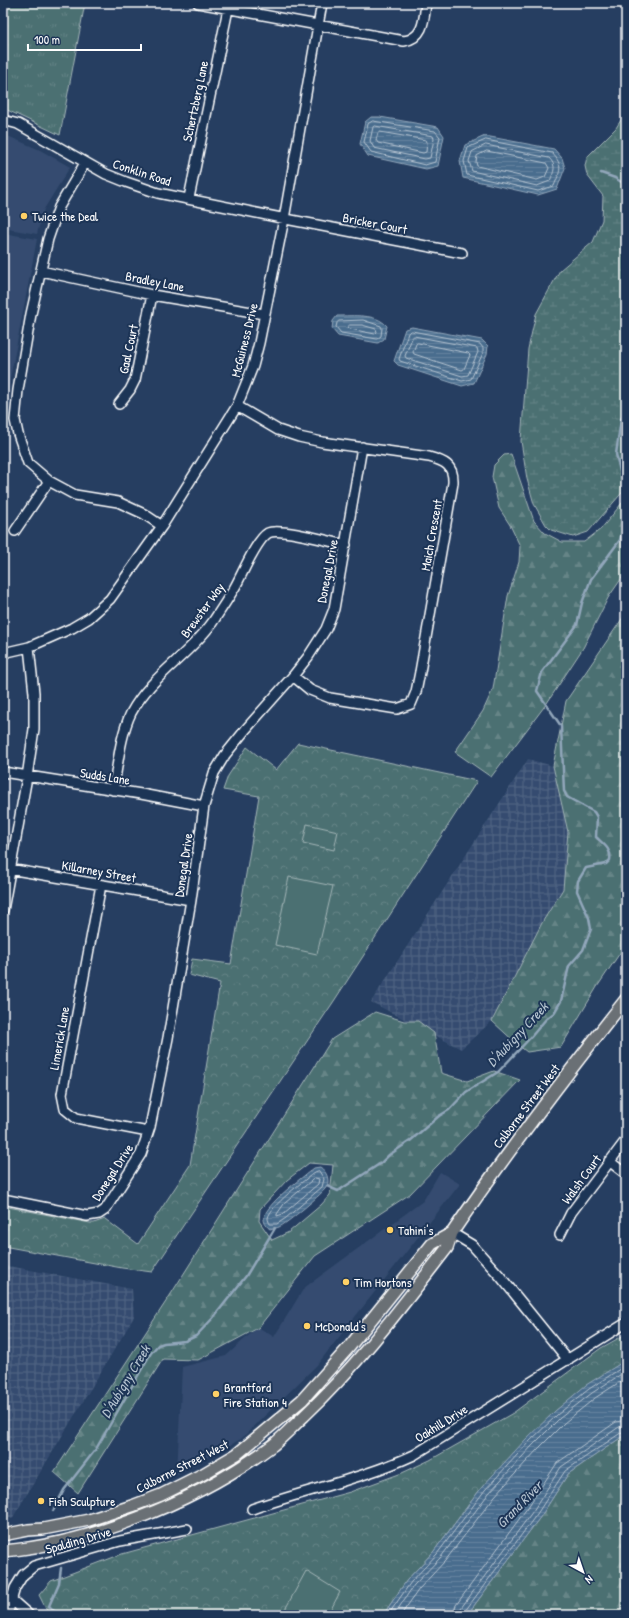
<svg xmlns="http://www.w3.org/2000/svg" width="629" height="1618" viewBox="0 0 629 1618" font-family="'Patrick Hand',sans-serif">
<defs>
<pattern id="industrial-grid" width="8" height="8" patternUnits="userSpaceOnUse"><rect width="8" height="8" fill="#354c70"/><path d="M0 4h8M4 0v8" fill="none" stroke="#536785"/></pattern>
<pattern id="grass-tufts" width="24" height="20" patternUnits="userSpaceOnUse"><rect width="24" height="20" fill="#4b6f72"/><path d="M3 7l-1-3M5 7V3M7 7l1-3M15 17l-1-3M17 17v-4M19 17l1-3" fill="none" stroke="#668587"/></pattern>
<pattern id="forest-firs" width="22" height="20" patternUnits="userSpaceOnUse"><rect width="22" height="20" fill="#4b6f72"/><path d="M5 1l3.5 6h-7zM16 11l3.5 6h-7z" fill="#668587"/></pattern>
<pattern id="wetland-marsh" width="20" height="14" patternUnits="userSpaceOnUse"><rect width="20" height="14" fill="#4b6f72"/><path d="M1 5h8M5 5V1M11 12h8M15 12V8" fill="none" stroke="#668587"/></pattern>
<pattern id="park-crowns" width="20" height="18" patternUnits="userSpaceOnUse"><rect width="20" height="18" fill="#4b6f72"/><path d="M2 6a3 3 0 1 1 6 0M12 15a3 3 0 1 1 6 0" fill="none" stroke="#668587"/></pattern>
<pattern id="water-rules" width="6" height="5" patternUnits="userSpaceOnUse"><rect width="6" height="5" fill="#4a6d8e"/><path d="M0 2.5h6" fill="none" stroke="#65839f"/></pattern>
</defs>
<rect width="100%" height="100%" fill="#263e61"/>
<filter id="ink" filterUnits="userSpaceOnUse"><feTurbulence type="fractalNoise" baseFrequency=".025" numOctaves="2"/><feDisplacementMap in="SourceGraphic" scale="8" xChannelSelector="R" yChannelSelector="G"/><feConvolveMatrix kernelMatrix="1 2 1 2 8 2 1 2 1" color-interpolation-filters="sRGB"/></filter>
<g filter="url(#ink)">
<!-- built -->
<path fill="#354c70" d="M3,134L40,150L70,167L44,209L37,234L3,228Z
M3,233L37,239L3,415Z
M440,1172L460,1184L317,1365L241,1439L177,1474L182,1367L226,1356L258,1327L274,1337L304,1288L423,1201Z"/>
<!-- industrial -->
<path fill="url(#industrial-grid)" d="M528,759L553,766L568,832L563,889L543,921L492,1021L461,1049L371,1002Z
M3,1265L132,1289L134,1317L12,1519L3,1514Z"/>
<!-- grass -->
<path fill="url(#grass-tufts)" stroke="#a5b7b8" d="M3,3H85L60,135L3,108Z"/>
<!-- forest -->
<path fill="url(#forest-firs)" stroke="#a5b7b8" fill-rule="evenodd" d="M511,454L534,521L545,533L562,542H584L601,529L626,498V572L608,598L583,648L547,703L491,777L455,752L483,711L493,689L508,596L519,562L520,546L510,525L499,508L492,477L494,465L504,455Z
M626,613V685L622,705L626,707V944L597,987L561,1047L527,1052L518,1045L492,1021L543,921L563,889L568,832L553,766L566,701Z
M375,1012L404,1021H418L434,1033L441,1073L467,1081L494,1071L520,1080L410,1194L315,1256L258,1328L198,1360L163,1359L78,1493L54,1472L171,1294L332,1039ZM309,1163L333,1165L330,1195L321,1205L289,1232L272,1240L259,1221L260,1209L287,1180Z
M626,1434V1615H467L541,1516L568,1474Z"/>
<!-- wetland -->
<path fill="url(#wetland-marsh)" stroke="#a5b7b8" d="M626,112V488L588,532L573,537L551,530L546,525L534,504L527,479L521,441L528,349L536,314L560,270L593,242L602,220L603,196L587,175L585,166L587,157L616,128Z"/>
<!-- park -->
<path fill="url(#park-crowns)" stroke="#a5b7b8" d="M298,743L477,781L334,1001L152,1272L122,1268L3,1246V1206L90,1223H94L105,1219L138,1244L190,1165L220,983L189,975L192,959L231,964L259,796L223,790L228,776L247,747L276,770Z
M626,1334V1360L587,1385L554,1412L482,1487L434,1551L407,1580L383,1615H49L39,1595L51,1581L122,1554L350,1492L402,1473L430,1460L513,1413L601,1348Z"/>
<!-- pitch -->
<path fill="#4b6f72" stroke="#a5b7b8" d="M307,824L338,831L334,850L303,843Z
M289,877L333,886L317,954L275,945Z
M306,1571L340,1592L328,1615H282Z"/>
<!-- water -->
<path fill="url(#water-rules)" stroke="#92a7bb" d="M371,117H380L438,127L444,136L438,166L426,169L368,156L360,144L365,122Z
M485,136L554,149L562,158L565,168L557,189L538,195L463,178L460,161L465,145Z
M337,316C353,316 376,313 387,326L384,339L378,343L338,336L332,329L333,321Z
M412,327L482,340L488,346L487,354L474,383L462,386L398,365L394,361L405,329Z
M320,1167C326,1171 330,1179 327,1186C326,1191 285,1225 279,1227C277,1228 273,1228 270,1229C267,1227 264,1223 264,1219C264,1205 303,1177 314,1168Z
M626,1360V1434L568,1474L541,1516L467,1615H383L407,1580L434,1551L482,1487L526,1439L554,1412L586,1385Z"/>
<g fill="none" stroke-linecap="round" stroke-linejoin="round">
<!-- shore -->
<path stroke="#b7c5d2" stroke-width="1" d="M373,121L435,131L440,137L435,162L425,165L371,152L364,142L368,124Z
M375,126L433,136L434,139L430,158L425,159L374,148L370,141L373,127Z
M380,132L426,140L427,142L426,152L423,153L378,143L376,140L378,133Z
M486,140L552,153C564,166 560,171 554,186L538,191L467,175L464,161L468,148Z
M486,145L549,158C557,166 554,171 550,181L537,186L472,171L469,161L472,152Z
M487,151L546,163L549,168L545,177L537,180L477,166L476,162L477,156Z
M339,321L363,320L381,326L382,328L381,336L377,339L341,333L336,327L337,323Z
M350,325H362L376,329L377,332L375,334L350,329L348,327Z
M412,331L480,344L483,348V353L471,379L462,381L400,361L399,359L408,333Z
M414,336L477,348L478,352L468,375L462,376L406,358L405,356L412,338Z
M418,343L468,353L470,355L464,369L462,370L414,354L413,352L416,344Z
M319,1171L324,1179L322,1187L286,1218L277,1224H270C269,1222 268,1220 268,1218C270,1206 305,1180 315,1172Z
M315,1178L319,1179L318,1184L283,1214L277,1216V1214L284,1204Z
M388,1615L411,1582L437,1554L485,1490L529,1442L557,1415L589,1389L626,1365
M394,1615L414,1585L441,1557L489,1493L532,1446L560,1418L592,1393L626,1371
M401,1615L419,1589L445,1561L494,1497L537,1450L564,1423L595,1398L626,1378
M453,1615L456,1605L528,1507L557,1463L616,1422L626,1420
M459,1615L461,1608L533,1511L561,1467L619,1427L626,1426
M465,1615V1611L537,1514L565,1471L622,1432L626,1431"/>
<!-- stream -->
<path stroke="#92a7bb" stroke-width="2.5" d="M601,173L615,178L626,185
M327,1186L338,1191L381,1163L389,1155L410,1141L439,1116L449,1110L466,1092L498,1072L531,1037L546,1019L554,1013L561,1001L569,966L583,950L591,929L589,918L577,891L578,881L586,868L606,864L610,860C612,849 603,844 596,837L597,817L594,812L567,797L564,791L561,726L537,691L542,672L577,625L582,603L591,579L620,540L626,517L622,480L616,454L621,419L626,411
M53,1511L64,1490L96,1449L151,1353L158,1345L164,1343L185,1341L196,1336L213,1318L246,1276L275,1228
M58,1615L49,1606L59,1583L61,1568"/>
<defs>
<path id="minor" d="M198,3L404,41C424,38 424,19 426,3
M3,120L18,124L106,174L126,182L158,193L291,220L462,253
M85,163L59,207L48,239L31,314L18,390L15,420L18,434L28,463L49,481L75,495L118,502L144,514L162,526
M189,198L228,9
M41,271L152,295L264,314
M119,404L130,390L135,380L152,295
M237,406L278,430L299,437L322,442L429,457C444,461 454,465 453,483L420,672L416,692L411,704L397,709L330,698L310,690L293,676
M15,531L49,481
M3,653L29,647L72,628L89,618L110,599L162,526L237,406L253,366L259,343L284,219L322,3
M3,772L141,794L204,806
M113,790C118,765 120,736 131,713C150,677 189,655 212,623C220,611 228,599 235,587C243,573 256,540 268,533C279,527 332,542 346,545
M3,868L191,900
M101,885L62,1094L65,1109L76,1118L148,1132
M3,910L27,777L34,729V693L29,647
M609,1161L626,1174
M3,1199L87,1216L99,1214L105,1210L141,1154L150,1127L168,1038L191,900L204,806L214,773L225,755L246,729L293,676L308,657L326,629L334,609L362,447
M452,1233L472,1245L500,1276L568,1360
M560,1235L571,1213L626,1140
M252,1509C306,1490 362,1479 414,1455L626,1323
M12,1600L29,1615
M7,1615L15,1588L23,1575L34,1566L120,1541L187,1529"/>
<path id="major" d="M3,1535L28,1530L43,1529L89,1520L132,1506L161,1495L203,1474L237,1454L302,1400L350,1346L432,1244L452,1233
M3,1551C50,1547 94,1535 138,1518C188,1499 230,1477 273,1445C284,1436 294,1425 304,1416C358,1365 402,1306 447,1248L452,1233C507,1152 566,1075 626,999"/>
</defs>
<!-- minor casing -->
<use href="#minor" stroke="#fff" stroke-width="12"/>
<!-- major casing -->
<use href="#major" stroke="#fff" stroke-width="14"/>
<!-- minor -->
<use href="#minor" stroke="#1d3557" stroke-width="9"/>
<!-- major -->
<use href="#major" stroke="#6b6f75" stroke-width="11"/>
</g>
</g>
<!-- markers -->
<g fill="#ffd166" stroke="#1d3557" stroke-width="1.5">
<circle cx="24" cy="216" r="4"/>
<circle cx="390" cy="1230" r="4"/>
<circle cx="346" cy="1282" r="4"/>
<circle cx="307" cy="1326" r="4"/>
<circle cx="216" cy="1394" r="4"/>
<circle cx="41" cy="1501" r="4"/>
</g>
<g text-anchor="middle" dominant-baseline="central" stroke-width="4" stroke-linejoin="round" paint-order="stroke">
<!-- street labels -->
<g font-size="13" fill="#fff" stroke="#1d3557">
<text transform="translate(195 101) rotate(-78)">Schertzberg Lane</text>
<text transform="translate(142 172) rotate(18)">Conklin Road</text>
<text transform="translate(375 223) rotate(11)">Bricker Court</text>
<text transform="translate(155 281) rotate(11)">Bradley Lane</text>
<text transform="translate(244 340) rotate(-76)">McGuiness Drive</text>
<text transform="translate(128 349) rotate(-78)">Gaal Court</text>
<text transform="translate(431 535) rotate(-80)">Maich Crescent</text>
<text transform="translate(327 571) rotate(-79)">Donegal Drive</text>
<text transform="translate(202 610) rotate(-54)">Brewster Way</text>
<text transform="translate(105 776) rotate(9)">Sudds Lane</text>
<text transform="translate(183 865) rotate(-82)">Donegal Drive</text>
<text transform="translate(99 871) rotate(10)">Killarney Street</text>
<text transform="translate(59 1038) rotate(-80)">Limerick Lane</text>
<text transform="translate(526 1106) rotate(-53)">Colborne Street West</text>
<text transform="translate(112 1172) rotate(-57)">Donegal Drive</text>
<text transform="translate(581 1179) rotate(-54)">Walsh Court</text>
<text transform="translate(441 1423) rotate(-32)">Oakhill Drive</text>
<text transform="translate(182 1466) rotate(-27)">Colborne Street West</text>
<text transform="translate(78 1540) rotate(-16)">Spalding Drive</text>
</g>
<!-- poi labels -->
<g font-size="13" fill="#fff" stroke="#1d3557" text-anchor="start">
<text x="32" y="216">Twice the Deal</text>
<text x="398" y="1230">Tahini's</text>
<text x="354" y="1282">Tim Hortons</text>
<text x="315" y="1326">McDonald's</text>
<text x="224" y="1387">Brantford<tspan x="224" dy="15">Fire Station 4</tspan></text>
<text x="49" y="1501">Fish Sculpture</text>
</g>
<!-- water labels -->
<g font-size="14" font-style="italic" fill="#b7c5d2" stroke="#1d3557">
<text transform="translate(517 1034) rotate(-47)">D'Aubigny Creek</text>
<text transform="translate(125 1381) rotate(-59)">D'Aubigny Creek</text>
<text transform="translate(519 1504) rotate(-46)">Grand River</text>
</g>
</g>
<!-- margin -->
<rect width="629" height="1618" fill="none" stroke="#1d3557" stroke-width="16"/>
<rect x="8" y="8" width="613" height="1602" fill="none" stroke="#fff" stroke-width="1.5" filter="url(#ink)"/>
<!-- north arrow -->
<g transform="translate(583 1572) rotate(140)" stroke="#1d3557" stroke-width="3" paint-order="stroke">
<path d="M0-3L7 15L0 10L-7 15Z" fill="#ffffff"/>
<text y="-6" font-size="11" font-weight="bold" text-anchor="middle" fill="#ffffff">N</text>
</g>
<!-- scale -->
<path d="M28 44v6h113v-6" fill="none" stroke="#ffffff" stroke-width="2"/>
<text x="34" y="44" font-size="12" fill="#ffffff" stroke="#1d3557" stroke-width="3" paint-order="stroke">100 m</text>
</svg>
